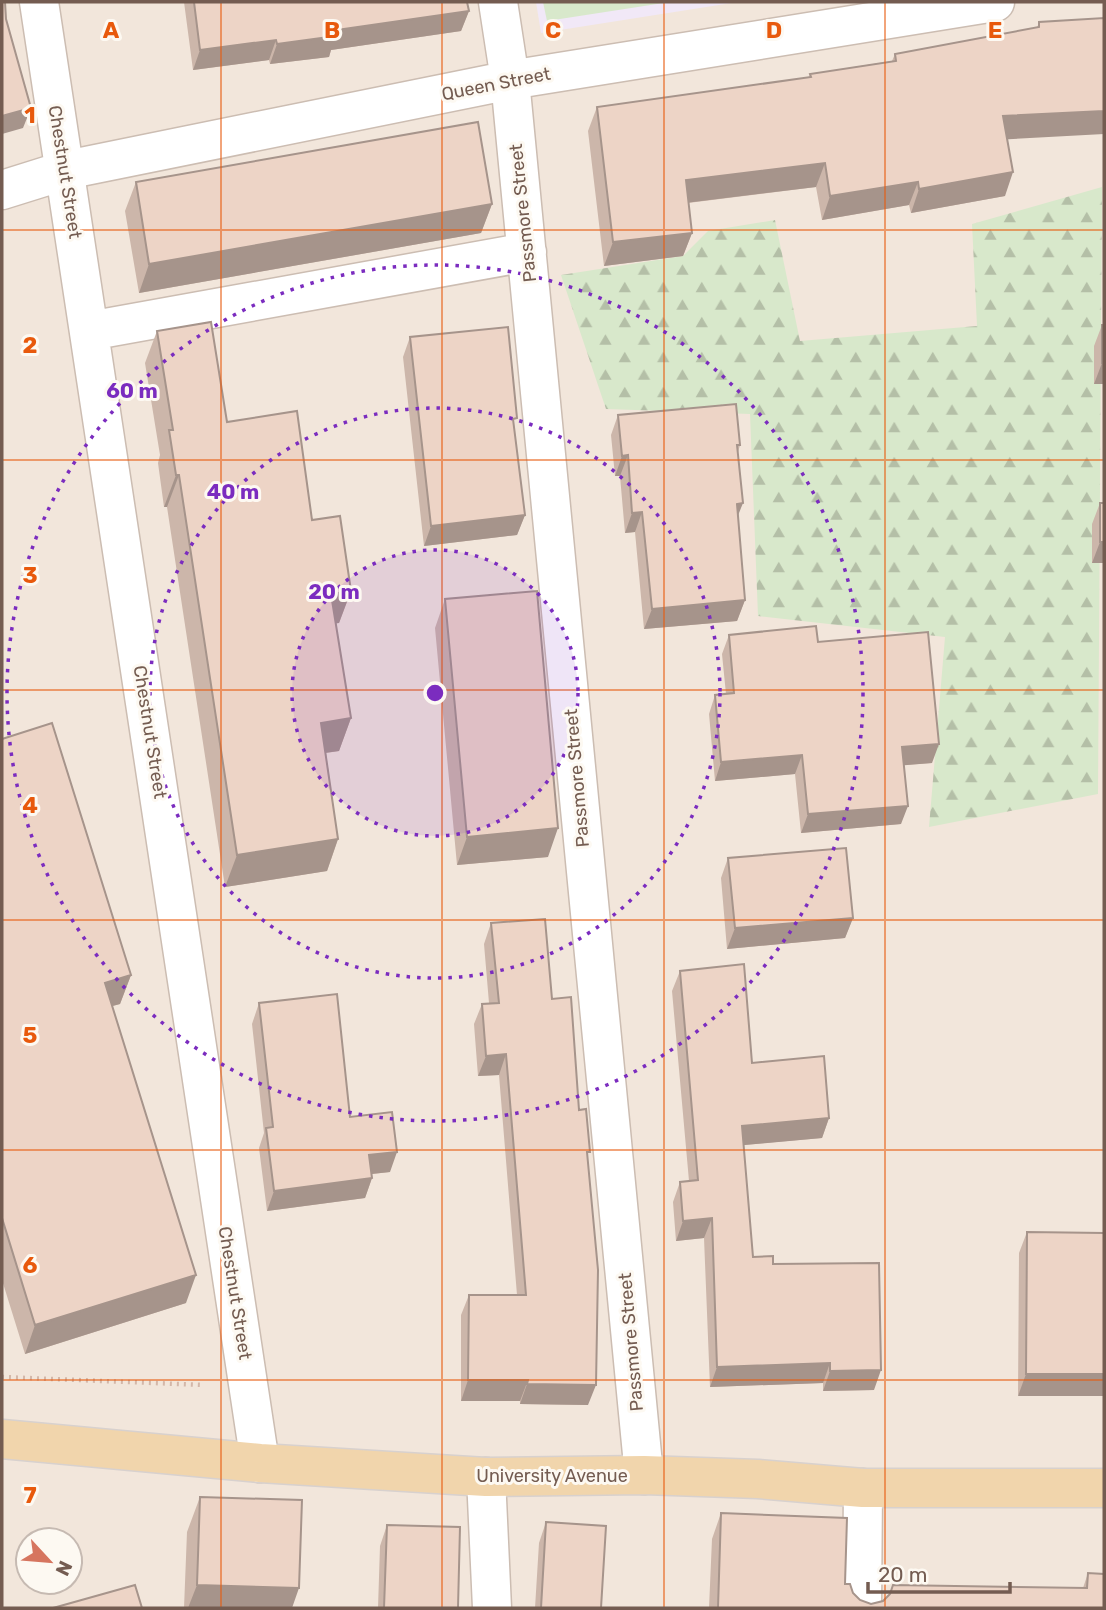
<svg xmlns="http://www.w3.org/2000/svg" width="1106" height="1610" viewBox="0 0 1106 1610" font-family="Rubik,sans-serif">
<defs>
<pattern id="forest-firs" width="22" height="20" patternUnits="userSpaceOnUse" patternTransform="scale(1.75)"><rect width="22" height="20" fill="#d8e8cb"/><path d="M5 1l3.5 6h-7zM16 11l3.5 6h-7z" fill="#b4bfa7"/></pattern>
</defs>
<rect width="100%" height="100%" fill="#fbf4ec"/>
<!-- residential -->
<path fill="#f2e6db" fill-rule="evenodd" d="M2,2H1104V1608H2ZM28,1540H70V1582H28Z"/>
<!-- education -->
<path fill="#f1e8f7" d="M536,2H738L541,33Z"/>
<!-- green -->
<path fill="#d8e8cb" d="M543,2H670L547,21Z"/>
<!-- forest -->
<path fill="url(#forest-firs)" d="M1102,187L1098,794L929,827L945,637L758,616L750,414L606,409L561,275L683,256L708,231L775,220L800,341L977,326L972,224Z"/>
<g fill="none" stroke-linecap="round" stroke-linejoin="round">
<defs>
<path id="minor" d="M39,2L260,1463
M498,2L510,80L644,1475
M2,190L66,170L510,80L995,2
M89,331L527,252
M486,1477L492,1608
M862,1608L863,1488"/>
<path id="major" d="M2,1439L260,1463L486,1477L644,1475L758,1479L863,1488H1104"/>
</defs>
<!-- minor casing -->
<use href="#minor" stroke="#ccbdb2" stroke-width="41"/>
<!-- major casing -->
<use href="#major" stroke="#d8d1ce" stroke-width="41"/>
<!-- path -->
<path stroke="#d3b7a9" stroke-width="4.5" stroke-dasharray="2 5" stroke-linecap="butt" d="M2,1377L204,1385"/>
<!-- minor -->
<use href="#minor" stroke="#fff" stroke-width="38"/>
<!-- major -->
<use href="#major" stroke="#f1d5ac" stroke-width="38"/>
</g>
<!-- wall -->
<path fill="#ccb6aa" d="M184,2H467L469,11L461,31L331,50L329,57L270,64L269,60L193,70Z
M1104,18L1007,139L1005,196L911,213L909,205L822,220L816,187L688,203L692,233L683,256L604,266L588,131L597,107L809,78L810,74L892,61L895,54L1037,28L1039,22Z
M136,182L492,204L481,233L139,293L125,211Z
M1102,325L1104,384H1094V346Z
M157,331L227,422L312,520L351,591L339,623H336L351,718L339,751L326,753L338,839L327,871L225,887L167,507H164L158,463L160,455L145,363Z
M410,337L525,515L517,535L424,546L403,357Z
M618,415L740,445L738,452V517L745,600L737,621L644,629L635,532L625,533L620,476H615L611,435Z
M1100,503H1104V563H1092V524Z
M445,599L548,857L457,865L435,628Z
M729,635L818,642L932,763L904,765L901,824L801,833L795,774L715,781L709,714L715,695L726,694L722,654Z
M2,739L131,975L120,1004L112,1006L186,1303L25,1354L2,1280Z
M728,858L853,918L845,938L727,949L721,878Z
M491,923L552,999L579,1110L587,1158L588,1405L520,1404V1401H461V1315L469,1295H517L499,1075L478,1076L474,1024L482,1004L489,1003L484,944Z
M680,971L752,1063L829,1118L822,1138L743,1145L753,1257L773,1264L874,1390L823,1391V1383L710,1387L704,1238L676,1241L673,1202L680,1182L689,1181L672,991Z
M259,1003L350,1117L390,1172L372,1174V1178L365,1198L267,1211L259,1148L264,1133L252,1024Z
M1027,1232L1104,1233L1018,1396L1019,1253Z
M200,1497L292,1608H184L187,1532Z
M721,1513L845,1584L860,1600L871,1604L1083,1588L1088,1573L1104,1608H709L712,1539Z
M546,1522L601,1608H535L539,1543Z
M387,1525L458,1608H378L380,1546Z"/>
<!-- shaded-wall -->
<path fill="#a6948b" d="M469,11L461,31L331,50L329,57L270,64L277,44L336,30Z
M276,40L269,60L193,70L200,50Z
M31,108L23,128L2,134V116Z
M1104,111V134L994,140L1003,116Z
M825,163L816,187L677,204L686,180Z
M1013,172L1005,196L911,213L919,189Z
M918,182L909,205L822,220L830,196Z
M492,204L481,233L139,293L149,264Z
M692,233L683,256L604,266L613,242Z
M1102,363H1104V384H1094Z
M628,455L620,476H615L622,456Z
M176,475H179L167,507H164Z
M743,503L735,523L737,504Z
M642,512L635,532L625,533L632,513Z
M525,515L517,535L424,546L431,526Z
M1100,542H1104V563H1092Z
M351,591L339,623L319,626L331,594Z
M745,600L737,621L644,629L652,609Z
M351,718L339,751L309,755L321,723Z
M939,744L932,763L895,766L902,747Z
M802,755L795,774L715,781L721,762Z
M908,806L901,824L801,833L808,814Z
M558,828L548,857L457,865L467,837Z
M338,839L327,871L225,887L237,855Z
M853,918L845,938L727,949L735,928Z
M131,975L120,1004L94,1011L105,983Z
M506,1054L499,1075L478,1076L486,1056Z
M829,1118L822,1138L734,1146L742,1126Z
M397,1152L390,1172L362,1175L369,1155Z
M372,1178L365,1198L267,1211L274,1191Z
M712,1218L704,1238L676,1241L683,1221Z
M196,1275L186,1303L25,1354L35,1325Z
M830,1363L823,1383L710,1387L717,1367Z
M881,1370L874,1390L823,1391L830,1371Z
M1026,1374H1104V1396H1018Z
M468,1380H528L520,1401H461Z
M527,1384L596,1385L588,1405L520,1404Z
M197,1585L299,1588L292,1608H188Z"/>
<!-- building -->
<path fill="#edd4c6" stroke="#a6948b" stroke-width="2" d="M2,2H5L6,19L31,108L2,116Z
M194,2H467L469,11L336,30V36L277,44L276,40L200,50Z
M1104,18V111L1003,116L1013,172L919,189L918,182L830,196L825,163L686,180L692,233L613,242L597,107L811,77L810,74L896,61L895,54L1039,27V22Z
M478,122L492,204L149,264L136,182Z
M211,322L227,422L297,411L312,520L340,516L351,591L331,594L351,718L321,723L338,839L237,855L179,475H176L169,430H173L157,331Z
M1102,325H1104V363H1102Z
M508,327L517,418L513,419L525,515L431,526L410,337Z
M736,404L740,445H737L743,503L737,504L745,600L652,609L642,512L632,513L628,455L622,456L618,415Z
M1100,503H1104V542H1100Z
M537,591L558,828L467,837L445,599Z
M816,626L818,642L928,632L939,744L902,747L908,806L808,814L802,755L721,762L715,695L734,693L729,635Z
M52,723L131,975L105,983L196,1275L35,1325L2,1218V739Z
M846,848L853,918L735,928L728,858Z
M545,919L552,999L571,997L579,1110L586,1109L590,1152H587L598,1270L596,1385L527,1384L528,1380H468L469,1295H526L506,1054L486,1056L482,1004L499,1003L491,923Z
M744,964L752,1063L824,1056L829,1118L742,1126L753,1257L773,1256V1264L879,1263L881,1370L830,1371V1363L717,1367L712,1218L683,1221L680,1182L698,1180L680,971Z
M337,994L350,1117L392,1112L397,1152L369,1155L372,1178L274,1191L266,1128L273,1127L259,1003Z
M1027,1232L1104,1233V1374H1026Z
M200,1497L302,1500L299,1588L197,1585Z
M721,1513L847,1518L845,1584H850L853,1593L860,1600L871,1604L883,1601L890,1594L893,1585L1087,1588L1088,1573L1104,1574V1608H718Z
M546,1522L606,1526L601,1608H541Z
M387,1525L460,1527L458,1608H384Z
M135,1585L142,1608H53Z"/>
<!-- grid -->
<path fill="none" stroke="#e8590c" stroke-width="2" stroke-opacity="0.55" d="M221,2V1608M442,2V1608M664,2V1608M885,2V1608M2,230H1104M2,460H1104M2,690H1104M2,920H1104M2,1150H1104M2,1380H1104"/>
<!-- distance rings -->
<circle cx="435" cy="693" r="143" fill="#7b2cbf" fill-opacity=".12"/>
<g fill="none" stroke="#7b2cbf" stroke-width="3.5" stroke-dasharray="3.5 7">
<circle cx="435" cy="693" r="143"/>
<circle cx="435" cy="693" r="285"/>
<circle cx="435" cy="693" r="428"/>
</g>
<g text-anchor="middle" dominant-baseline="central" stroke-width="6" stroke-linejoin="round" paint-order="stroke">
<!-- street labels -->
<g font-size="18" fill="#745c51" stroke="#fdf9f2">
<text transform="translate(496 84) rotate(-11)">Queen Street</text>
<text transform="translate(65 172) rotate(81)">Chestnut Street</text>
<text transform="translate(523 213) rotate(-96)">Passmore Street</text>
<text transform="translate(150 732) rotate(81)">Chestnut Street</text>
<text transform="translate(577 778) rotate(-95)">Passmore Street</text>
<text transform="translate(235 1293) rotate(81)">Chestnut Street</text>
<text transform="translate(631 1342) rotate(-95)">Passmore Street</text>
<text x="552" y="1476">University Avenue</text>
</g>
</g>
<g font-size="23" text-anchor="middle" font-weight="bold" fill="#e8590c" stroke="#fdf9f2" stroke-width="6" stroke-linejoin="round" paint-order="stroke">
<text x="111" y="38">A</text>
<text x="332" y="38">B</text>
<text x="553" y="38">C</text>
<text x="774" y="38">D</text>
<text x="995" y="38">E</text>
<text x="30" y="123">1</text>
<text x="30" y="353">2</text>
<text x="30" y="583">3</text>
<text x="30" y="813">4</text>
<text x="30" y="1043">5</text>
<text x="30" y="1273">6</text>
<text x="30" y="1503">7</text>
</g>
<circle cx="435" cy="693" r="10" fill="#7b2cbf" stroke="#fdf9f2" stroke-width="3.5"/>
<g font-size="21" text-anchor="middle" font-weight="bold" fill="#7b2cbf" stroke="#fdf9f2" stroke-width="6" stroke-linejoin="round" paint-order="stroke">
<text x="132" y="398">60 m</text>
<text x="233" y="499">40 m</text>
<text x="334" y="599">20 m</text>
</g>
<!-- border -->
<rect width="1106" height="1610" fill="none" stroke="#745c51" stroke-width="7"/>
<!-- north arrow -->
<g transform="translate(49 1561) rotate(116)"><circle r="33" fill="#fdf9f2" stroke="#c6bab2" stroke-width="2"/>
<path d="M0-5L12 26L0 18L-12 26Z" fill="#d6755f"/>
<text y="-10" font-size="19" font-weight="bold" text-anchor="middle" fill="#745c51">N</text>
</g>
<!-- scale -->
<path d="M868 1582v10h142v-10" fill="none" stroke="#745c51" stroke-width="3.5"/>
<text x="878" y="1582" font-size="21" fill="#745c51" stroke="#fdf9f2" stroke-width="5" paint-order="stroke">20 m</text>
</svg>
